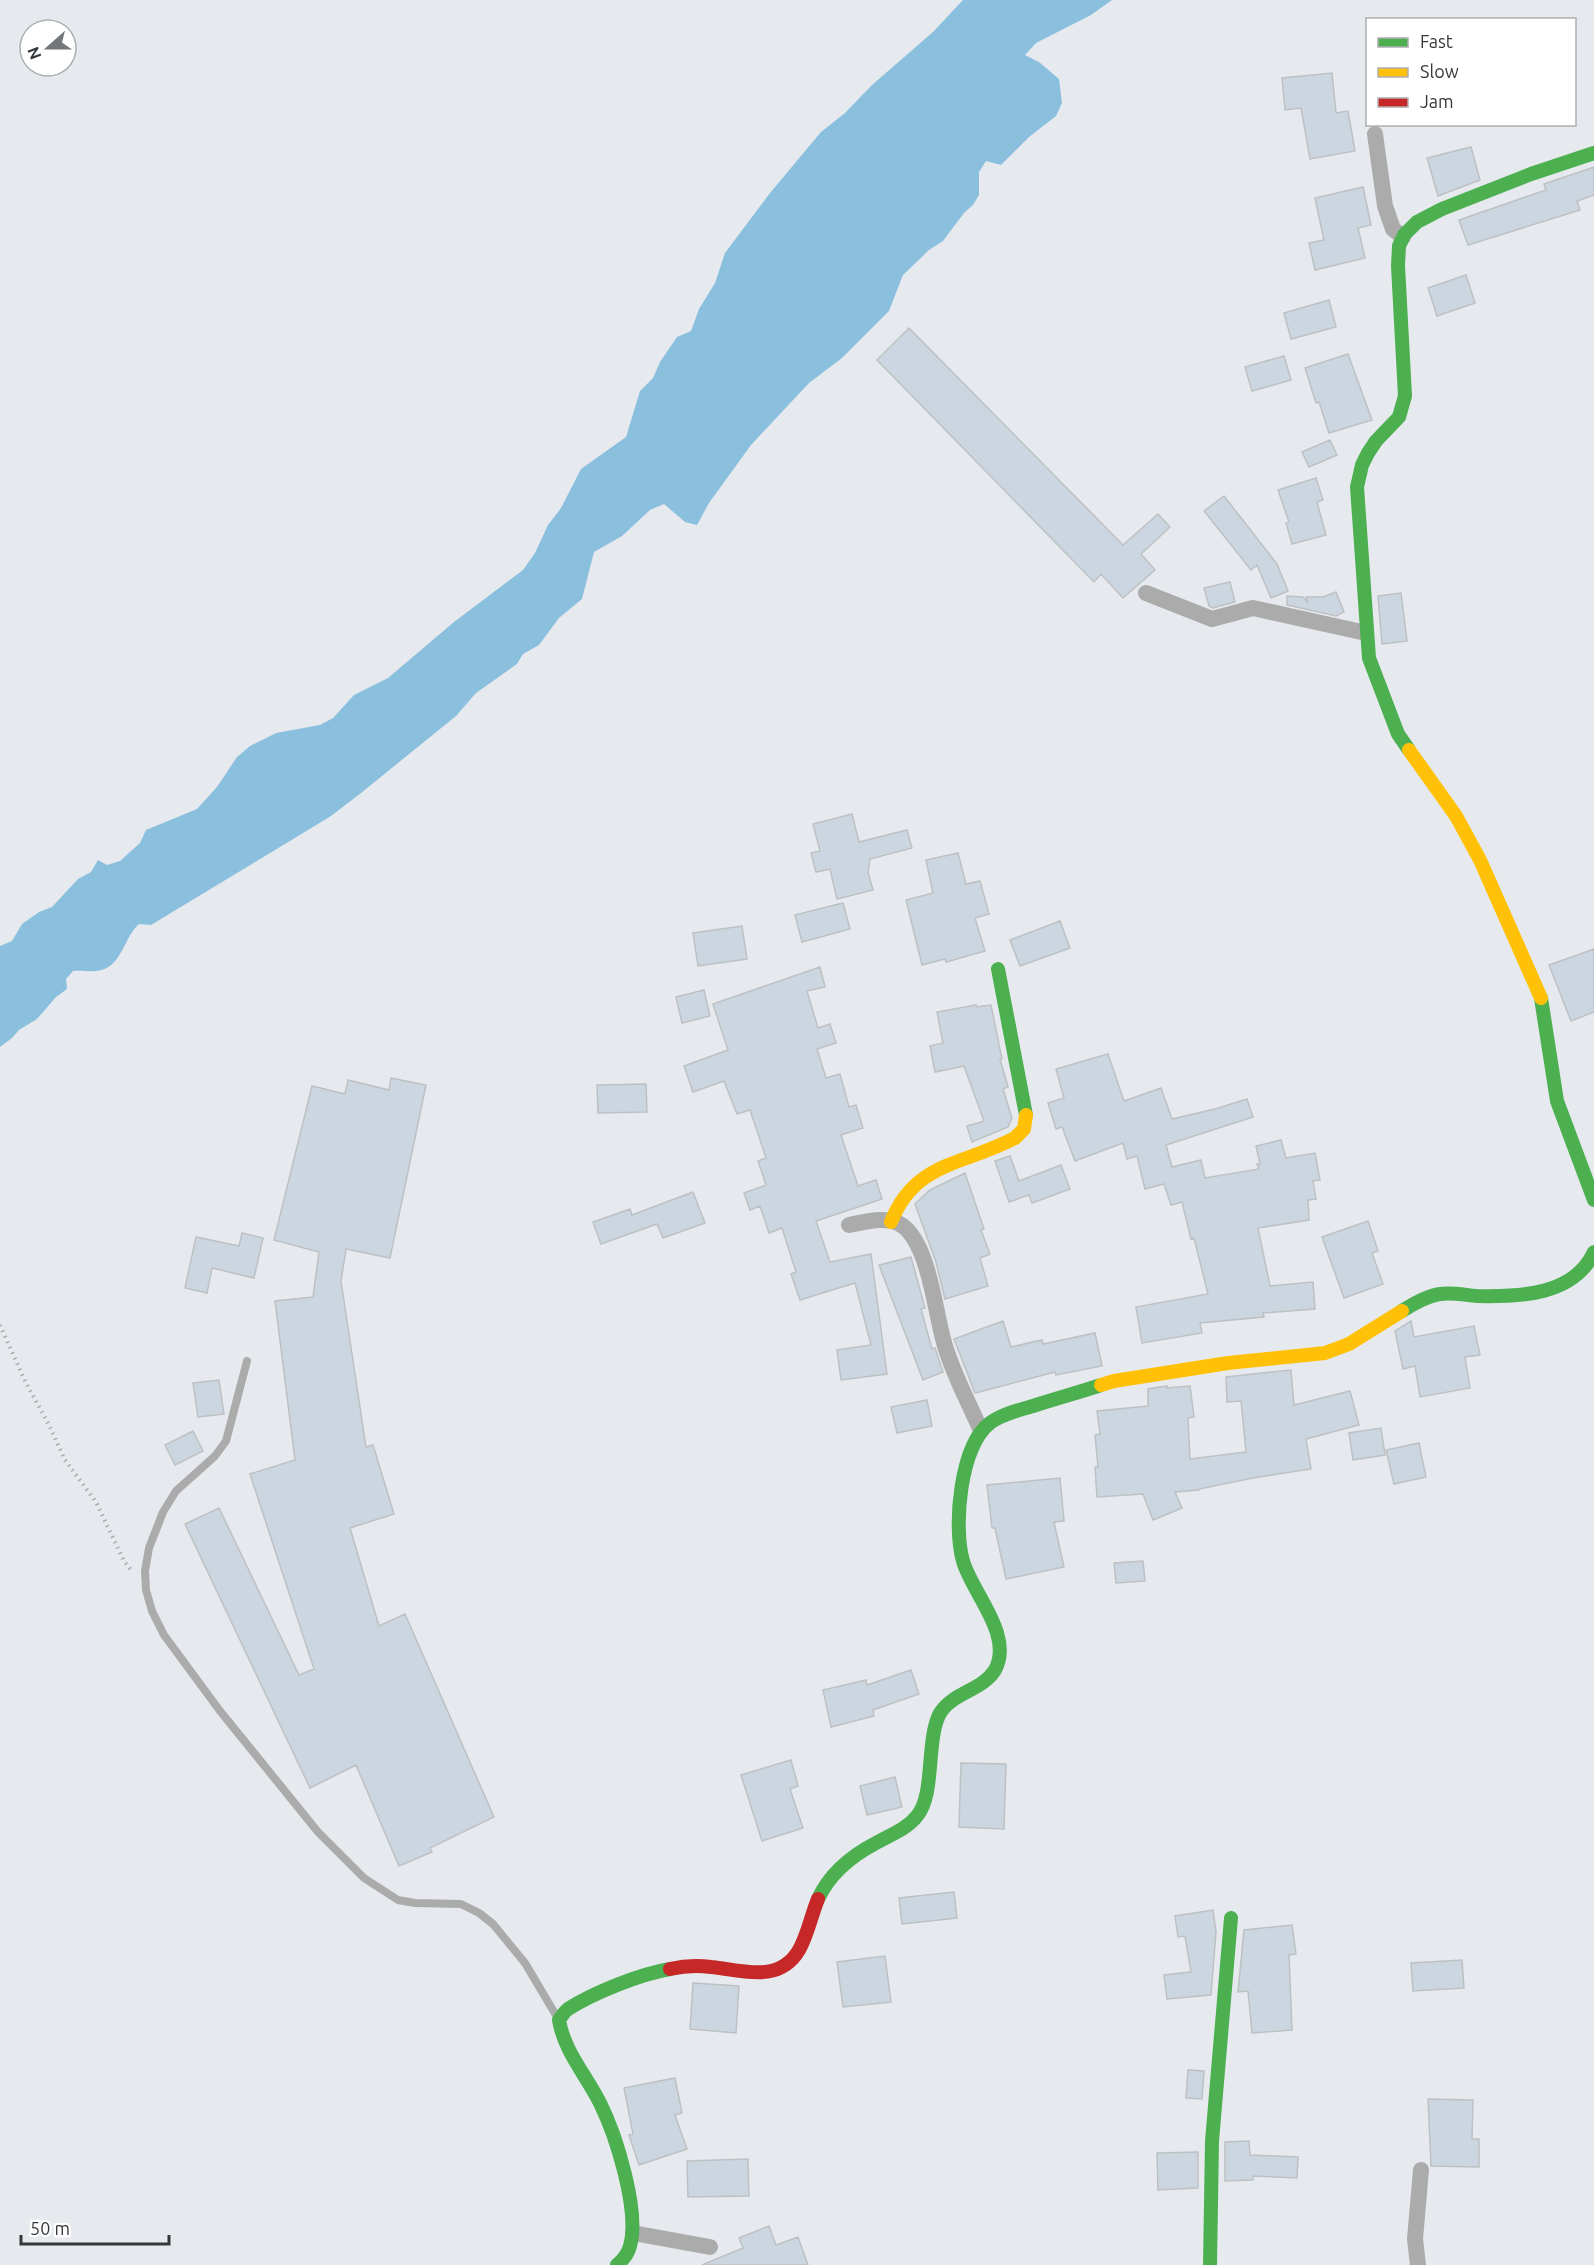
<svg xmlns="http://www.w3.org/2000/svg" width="1594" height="2265" viewBox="0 0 1594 2265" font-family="Ubuntu,sans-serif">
<rect width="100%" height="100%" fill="#e6eaee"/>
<!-- water -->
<path fill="#8bbfde" d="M963,0H1112L1091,15L1036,43L1025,55L1039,62L1059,79L1062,103L1056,116L1029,137L1001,165L986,161L979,172V195L973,205L964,213L943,241L929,250L903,275L889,311L842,358L809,383L751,445L709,503L697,525L685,522L664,504L650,510L622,536L594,552L582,599L559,618L539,645L523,654L517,664L476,693L456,716L361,793L331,816L151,925L139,924C123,938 122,969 96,971C89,972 81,970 73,971L66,979L67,989L56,997L37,1019L19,1030L12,1038L0,1047V946L12,941L22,924L39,912L52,907L78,879L91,872L98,860L107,865L120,861L140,843L146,830L197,809L217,787L237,757L250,746L276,733L320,725L333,718L354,695L388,678L454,622L523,570L535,553L548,525L561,508L581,469L626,437L640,391L653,378L660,362L677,337L691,331L699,309L715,283L725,253L770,193L821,132L845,113L872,85L933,32Z"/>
<!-- building -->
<path fill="#ccd6e0" stroke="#bdc1c4" stroke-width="1.5" d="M1332,73L1336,113L1348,111L1355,151L1310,159L1301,108L1285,110L1282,78Z
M1471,147L1480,180L1438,196L1427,158Z
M1594,167V195L1577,201L1580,210L1468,245L1459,220L1546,190L1544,184Z
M1363,187L1371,225L1358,228L1365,258L1315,270L1309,243L1324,240L1315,198Z
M1466,275L1475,303L1437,316L1428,288Z
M1329,300L1336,327L1291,339L1284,313Z
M909,328L1123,545L1158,514L1170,527L1141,554L1155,570L1123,598L1101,574L1094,582L877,360Z
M1348,354L1372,420L1329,433L1319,402L1316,403L1305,368Z
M1284,356L1291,380L1252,391L1245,367Z
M1330,440L1337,455L1309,467L1302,452Z
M1316,478L1323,500L1317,502L1326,535L1292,544L1286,523L1289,522L1278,490Z
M1224,496L1277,564L1288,591L1271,598L1257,565L1251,570L1204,511Z
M1230,582L1235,602L1213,608L1209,606L1204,588Z
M1336,592L1344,612L1336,616L1287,605V596L1303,597L1308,603L1306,597H1323Z
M1401,593L1407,641L1382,644L1378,596Z
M852,814L859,842L907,830L912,848L870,859L868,872L873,890L837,899L830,869L816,872L811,853L820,851L813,824Z
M958,853L966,884L980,881L989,914L975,918L985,951L946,962L945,959L922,965L906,900L933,893L926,860Z
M843,903L850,929L802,942L795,915Z
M1060,921L1070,948L1020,966L1010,940Z
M742,926L747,959L698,966L693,933Z
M1594,949V1012L1571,1021L1549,965Z
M820,967L825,987L807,991L818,1028L830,1024L836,1043L817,1049L826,1078L840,1074L849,1107L856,1105L863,1128L841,1135L858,1186L876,1180L882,1199L816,1221L830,1262L871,1254L887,1374L841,1380L837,1350L871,1345L855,1283L800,1300L791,1274L796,1272L782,1228L769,1233L760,1206L750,1210L744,1193L766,1185L758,1161L766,1158L750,1110L737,1114L724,1081L693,1092L684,1066L728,1050L713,1004Z
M704,990L710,1016L682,1023L676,997Z
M976,1005V1007L991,1005L1002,1059H1000L1008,1087L1003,1089L1012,1118L1008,1127L972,1142L967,1126L984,1121L964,1066L935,1072L930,1046L943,1043L937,1012Z
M1108,1054L1124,1101L1161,1088L1172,1119L1215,1109L1247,1099L1253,1117L1166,1145L1172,1167L1201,1160L1205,1178L1259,1169L1257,1164H1260L1256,1146L1281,1140L1286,1158L1315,1153L1320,1180L1313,1181L1316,1199L1308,1200L1309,1220L1258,1228L1270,1286L1313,1282L1315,1309L1263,1313L1264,1317L1200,1323L1202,1333L1142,1343L1136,1307L1208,1294L1194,1238L1191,1239L1182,1202L1171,1205L1164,1184L1145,1189L1137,1156L1127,1159L1123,1143L1075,1161L1062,1127L1056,1129L1048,1103L1064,1098L1056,1069Z
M391,1078L426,1085L390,1258L346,1249L341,1281L366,1447L373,1445L394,1514L350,1528L379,1626L405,1614L494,1817L430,1848L432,1852L399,1866L356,1765L310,1788L185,1524L219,1508L299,1675L314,1669L250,1474L295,1460L275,1301L313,1297L319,1252L274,1240L312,1086L345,1094L348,1080L389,1090Z
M646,1084L647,1112L598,1113L597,1085Z
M1010,1156L1019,1181L1061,1165L1070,1189L1032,1203L1029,1195L1009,1202L995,1161Z
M965,1173L984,1229L981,1230L990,1254L980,1258L988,1286L945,1299L936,1262L915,1204L930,1190Z
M693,1192L705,1223L663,1238L657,1224L601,1244L593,1222L630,1209L632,1215Z
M1368,1221L1378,1251L1372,1253L1383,1284L1344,1298L1322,1237Z
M242,1233L263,1238L254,1278L212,1268L207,1293L185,1288L196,1237L239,1246Z
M911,1257L925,1308L921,1309L932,1349L935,1348L943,1372L923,1380L879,1265Z
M1003,1321L1011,1347L1042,1340L1043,1344L1095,1333L1102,1366L1056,1375L1055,1372L975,1393L954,1339Z
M1411,1321L1414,1337L1474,1326L1480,1355L1465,1357L1470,1388L1420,1397L1415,1366L1403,1369L1395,1331Z
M1291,1370L1294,1405L1350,1391L1359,1425L1306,1439L1311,1469L1253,1478L1199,1489V1490L1175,1492L1182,1508L1153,1520L1143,1494L1097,1497L1095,1467H1098L1095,1435L1100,1434L1097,1411L1148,1406V1389L1167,1386V1388L1190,1386L1194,1417L1188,1418L1190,1459L1246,1452L1241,1401L1227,1402L1226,1377Z
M219,1380L224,1414L198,1417L193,1383Z
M927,1400L932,1426L897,1433L891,1407Z
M1381,1428L1385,1455L1353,1460L1349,1433Z
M193,1431L203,1451L175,1465L165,1445Z
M1419,1443L1426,1477L1394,1484L1386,1450Z
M1060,1478L1064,1521L1054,1522L1064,1567L1006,1579L995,1528H992L987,1485Z
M1143,1561L1145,1581L1116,1583L1114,1563Z
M911,1670L919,1694L873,1710L874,1716L831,1727L823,1690L866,1680L867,1685Z
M791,1760L798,1786L790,1789L803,1828L762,1841L741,1775Z
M961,1763L1006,1764L1004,1829L959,1827Z
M895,1777L902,1807L867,1815L860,1786Z
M954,1892L957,1918L902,1924L899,1898Z
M1213,1910L1216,1932L1211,1995L1167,1999L1164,1975L1191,1972L1185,1936L1178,1937L1175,1916Z
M1292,1925L1296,1954L1289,1955L1292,2030L1252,2033L1248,1991L1238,1992L1244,1930Z
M885,1956L891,2002L843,2007L837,1962Z
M1462,1960L1464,1988L1413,1991L1411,1963Z
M693,1983L739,1986L736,2033L690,2029Z
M1188,2070L1204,2071L1202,2099L1186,2098Z
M675,2078L682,2113L675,2115L687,2149L639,2165L629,2135L633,2134L624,2088Z
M1428,2099L1473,2100L1472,2139H1479V2167L1431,2166Z
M1249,2141L1250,2155L1298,2157L1297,2178L1253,2176V2180L1225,2181V2142Z
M1198,2152V2188L1158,2190L1157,2153Z
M748,2159L749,2196L688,2197L687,2161Z
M769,2226L776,2245L798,2237L808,2265H702L743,2248L739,2238Z"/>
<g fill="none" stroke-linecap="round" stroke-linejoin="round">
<!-- path -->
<path stroke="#ababad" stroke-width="4" stroke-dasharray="1.5 4.5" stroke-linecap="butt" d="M0,1325L24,1379L49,1425L65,1460L96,1502L124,1561L131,1570"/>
<!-- lane -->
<path stroke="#acabac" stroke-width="8" d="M247,1361L226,1441L215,1456L176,1491L163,1512L149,1548L145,1571L146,1590L152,1611L164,1635L220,1711L318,1832L364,1878L398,1900L415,1903L461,1904L479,1913L493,1924L525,1963L557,2017"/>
<!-- street -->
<path stroke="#acabac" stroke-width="16" d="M1375,134L1385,206L1393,229L1403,237
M1146,593L1212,619L1253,608L1366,633
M849,1225C865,1222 888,1215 903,1226C930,1247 935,1314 945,1346C954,1376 969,1403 981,1431
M633,2233L710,2247
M1418,2265L1415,2239L1421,2170"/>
<!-- fast -->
<path stroke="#4caf50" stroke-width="14" d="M1409,750L1398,734L1369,658L1357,487L1362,465L1368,453L1376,441L1399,417L1405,396L1398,266L1399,246L1404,235L1417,222L1442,209L1531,174L1594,153
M998,969L1026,1115
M1541,998L1557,1101L1594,1200
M1402,1311C1413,1304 1427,1296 1440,1294C1451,1292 1465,1295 1477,1296C1518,1297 1574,1296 1594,1252
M818,1899C830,1873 851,1856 876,1843C890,1835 907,1829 917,1816C935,1795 926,1743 939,1715C950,1693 982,1691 995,1670C1014,1635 972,1593 963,1561C953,1527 960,1445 990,1423C1003,1413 1021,1410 1036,1405C1058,1398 1080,1392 1101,1385
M617,2265C623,2260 628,2254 630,2246C640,2211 616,2135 600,2103C586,2075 564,2051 559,2020C562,2016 564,2012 568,2009C593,1993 640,1974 670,1969
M1210,2265L1212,2141L1231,1918"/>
<!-- slow -->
<path stroke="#ffc107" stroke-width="14" d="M1409,750L1456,816L1480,860L1541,998
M891,1222C915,1161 965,1165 1015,1138L1024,1129L1026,1115
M1101,1385L1114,1381L1228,1363L1325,1353L1349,1344L1402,1311"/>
<!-- jam -->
<path stroke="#c62828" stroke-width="14" d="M670,1969C683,1966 697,1965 711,1967C742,1970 779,1984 799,1950C808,1934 811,1916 818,1899"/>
</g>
<!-- legend -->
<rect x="1366" y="18" width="210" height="108" fill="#ffffff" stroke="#aeafb1" stroke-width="1.5"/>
<rect x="1378" y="38" width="30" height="9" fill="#4caf50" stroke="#aeafb1" stroke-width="1.5"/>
<text x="1420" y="48" font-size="18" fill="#35383b">Fast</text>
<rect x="1378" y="68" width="30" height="9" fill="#ffc107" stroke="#aeafb1" stroke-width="1.5"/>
<text x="1420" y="78" font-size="18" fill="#35383b">Slow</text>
<rect x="1378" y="98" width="30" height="9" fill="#c62828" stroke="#aeafb1" stroke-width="1.5"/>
<text x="1420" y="108" font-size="18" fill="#35383b">Jam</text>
<!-- north arrow -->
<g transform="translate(48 48) rotate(249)"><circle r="28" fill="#ffffff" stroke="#aeafb1" stroke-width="1.5"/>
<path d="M0-4.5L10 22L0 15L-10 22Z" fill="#73767a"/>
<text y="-9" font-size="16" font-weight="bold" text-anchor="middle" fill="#35383b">N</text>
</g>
<!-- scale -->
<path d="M21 2235v9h148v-9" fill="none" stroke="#35383b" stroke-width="3"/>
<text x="30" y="2235" font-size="18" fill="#35383b" stroke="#ffffff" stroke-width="4.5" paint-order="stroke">50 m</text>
</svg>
